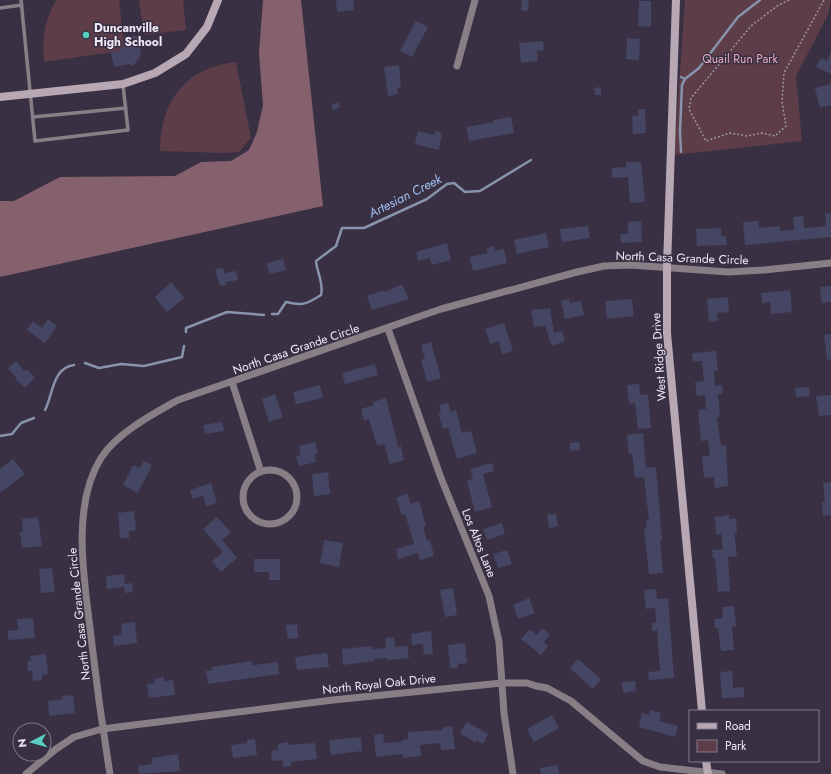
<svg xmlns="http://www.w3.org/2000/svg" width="831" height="774" viewBox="0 0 831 774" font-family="Jost,sans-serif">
<rect width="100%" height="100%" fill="#393043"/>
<!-- green -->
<path fill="#5c3d48" d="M56,0H119L124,46L120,51L44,62C42,37 44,23 56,0Z
M139,0H183L186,30L144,35Z
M685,0H831L828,15L796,76L802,141L674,155Z
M236,62L251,138L239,152L224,153L160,151C160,101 186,67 236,62Z"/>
<!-- forest -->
<path fill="#84616d" d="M263,0H301L323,206L0,277V201H14L60,177L175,176L201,162L231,161L249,150L257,132L263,105L259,53Z"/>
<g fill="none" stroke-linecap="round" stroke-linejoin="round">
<!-- stream -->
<path stroke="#8793aa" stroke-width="2.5" d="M681,77L685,79
M681,152L680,131L682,85L685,79L699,68L738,17L760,0
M272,314H278L286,302C303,306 307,304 321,295C324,283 317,273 316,261L336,246L342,228H364L427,199L447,184L454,183L465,192L480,191L531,160
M186,332V328L227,312L264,315
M85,363L99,368L121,364L144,366L182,357L184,346
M45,410C53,395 52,368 74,365
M0,436L12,434L21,423L34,418"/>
</g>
<!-- building -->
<path fill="#454663" d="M336,0H353L354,10L337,12Z
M522,0H529L528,11L521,10Z
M639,1H651V27L638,26Z
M416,21L428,27L412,57L400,51Z
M124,36H139L141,55L133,66L130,64L114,67L111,52L120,51L124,46Z
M627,38L640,39L639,60L626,59Z
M543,41L544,50L537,51L538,61L521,63L519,43Z
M831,52V74L816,67L821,58L827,61Z
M399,65L401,87L397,88L398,94L388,96L384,67Z
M831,84V105L820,108L815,88Z
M601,87V95H595L594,88Z
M338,102L340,107L333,110L331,105Z
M638,109H645L646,133L633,134L632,116H638Z
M511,117L514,133L469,141L466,127L494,122L493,120Z
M418,131L435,135V131L442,133L439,150L415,144Z
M626,162H641L645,202L630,203L628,177L612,178V168L626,167Z
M831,213V237L745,245L743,222L758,221L759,228L780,226V231L794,230L793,217L803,216L804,228L821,227L826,225L825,214Z
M641,221L642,242L621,243L620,234H628V222Z
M588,226L590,238L562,242L560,229Z
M721,228V236H726L727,245L697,246L696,229Z
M546,233L549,247L517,254L514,240Z
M447,243L451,260L432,265L430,258L418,261L416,252Z
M494,246L495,251L504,249L507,263L473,271L469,257L488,253L486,248Z
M283,259L286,270L269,274L267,263Z
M223,268L224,273L236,271L238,280L226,282V285L220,286L215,269Z
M171,282L184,298L167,312L155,297Z
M402,284L409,299L372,310L367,296L384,290L385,292Z
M831,286V302L822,303L820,287Z
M790,290L792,312L771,314L770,302L762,303L761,293Z
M728,297L729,312L717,313L718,321L709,322L707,299Z
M569,299L570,303L581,301L584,315L565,319L561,301Z
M632,299L634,316L607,319L605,301Z
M550,308L554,333L562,331L565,341L552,346L545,326L534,327L531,310Z
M48,319L57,326L45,343L27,330L33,321L42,328Z
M504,323L513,351L502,354L499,341L490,344L485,329Z
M831,334V359L827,360L824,335Z
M431,342L441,378L427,382L421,360L425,359L421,345Z
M716,351L718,371H714L715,386L722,385L723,394H718L720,417H717L721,446L726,445L728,486L715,488L714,477L704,478L702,456H710L708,440L701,441L698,410L706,409L705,395L697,396L695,382L704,381L702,361L693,362L692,353Z
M16,361L24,371L26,369L35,377L25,388L16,380L17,379L8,368Z
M375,364L378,375L345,384L342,373Z
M639,384L640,395L648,394L651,428L638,429L635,403L629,404L627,385Z
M320,385L323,398L296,404L293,392Z
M809,387L810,396L796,397L795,388Z
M275,394L283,417L269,422L262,399Z
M831,395V415L819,416L816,396Z
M386,398L398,447L401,446L404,460L390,464L384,444L377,446L369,419L364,420L361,409L374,405L373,402Z
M448,403L451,412L456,410L462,433L471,431L477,453L457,459L448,428L443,429L438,413L441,412L439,405Z
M222,422L224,431L205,434L203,425Z
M643,433L646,468L656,467L662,540H660L663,573L649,574L644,528H647L646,520H649L644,477L635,478L632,453L629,454L627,435Z
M315,442L318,453L314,454L316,462L299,466L296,456L301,455L299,446Z
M579,442L580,450L570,451V443Z
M13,459L25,474L0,493V469Z
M144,461L152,465L138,493L123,485L133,465L140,468Z
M492,463L494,471L483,474L492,507L475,512L467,481L473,479L470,469Z
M328,472L330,494L314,496L312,474Z
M831,482V515L823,516L822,502H825L823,483Z
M211,483L217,503L206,506L203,496L193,499L190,490Z
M407,493L411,504L419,501L426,526L423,527L427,541L430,540L434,556L420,560L418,553L398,559L396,549L414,544L405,514L402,515L396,498Z
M134,511L136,530L129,531V538H120L118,513Z
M556,514L558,526L549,528L547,515Z
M729,515V519L736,518L737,533H734L737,556L728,557L730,591L718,592L715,558H713L712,550L723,549L721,534L716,535L715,517Z
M38,517L42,546L22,548L20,532H23L22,519Z
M217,517L231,532L222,540L237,558L221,572L212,561L223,552L203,529Z
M502,523L505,534L487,540L483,529Z
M324,540L343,543L339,567L320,563Z
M507,550L512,564L498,568L493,554Z
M254,559H280V580H269V572H254Z
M52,568L55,592L41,593L39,569Z
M124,574L125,584L132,583L133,592L125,593L124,587L107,589L106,576Z
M453,588L457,615L445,617L440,590Z
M656,589L657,599L668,598L674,678L649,680L648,672L660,671L657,630L652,631V623L656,622L655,608L646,609L644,590Z
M529,598L535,613L518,619L513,605Z
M734,606L736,626H732L734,650L721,651L718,628H715L714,619L723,618L722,607Z
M33,618L35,638L8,640V631L18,630L17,619Z
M135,622L137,643L114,646L113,636L122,635L121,624Z
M297,624L298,638L288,639L286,625Z
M542,628L550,634L544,642L548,646L541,655L521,639L530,629L537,635Z
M431,631L433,654L424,655L423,644L412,645L411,634Z
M394,637L395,647L407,646L409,658L387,660V658L374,659V661L343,665L342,649L372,646V649L386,648L385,638Z
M465,643L467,663L458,664V668H450L448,645Z
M327,653L329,667L297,670L295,657Z
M46,654L48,674L42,675V680L33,681L32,671H28L27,661H31L30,656Z
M578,659L601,679L593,689L570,668Z
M252,661L253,665L278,662L279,674L208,684L206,671L213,670L212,667Z
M732,671L733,688L744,687V697L722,698L720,672Z
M164,677V681L173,680L175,695L149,698L147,684L155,683L154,679Z
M635,681L636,691L623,693L622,682Z
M73,695L75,713L49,716L48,701L63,699L62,696Z
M650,710L661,713L659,721L678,726L675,737L639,727L642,713L649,715Z
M552,715L559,728L534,742L527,729Z
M467,722L488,734L483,744L477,740L476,743L460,733Z
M452,726L455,749L441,750L440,743L420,745L421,756L403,758V754L376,757L374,735L383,734L384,743L402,742V740L408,739V732L443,730V727Z
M361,737L362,751L331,755L329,740Z
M255,739L257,755L233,758L231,745L247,743V740Z
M288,742L289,745L315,743L317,759L291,762V766L283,767L282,760L272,761L271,751L278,750V744Z
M178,754L180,771L139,774L138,766L152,764V758Z
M558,765L559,774H541L540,768Z"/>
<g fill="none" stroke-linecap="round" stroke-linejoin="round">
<!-- path -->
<path stroke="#9c95a5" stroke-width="1.5" stroke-dasharray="2 2" stroke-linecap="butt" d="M789,0L777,6L751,26L691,98L689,109L706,141L730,133L747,136L762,133L775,136L786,126L782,102L784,73L824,0"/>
<!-- lane -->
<path stroke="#887f86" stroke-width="3.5" d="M21,0L35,141L128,130L123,85
M0,8L22,5
M33,117L126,108"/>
<!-- street -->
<path stroke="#887f86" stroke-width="7" d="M457,66L475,0
M388,329L441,478L489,596L499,642L504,713L513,774
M232,382L261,472
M243 497a27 27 0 1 1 54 0a27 27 0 1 1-54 0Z
M26,774L56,749L74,737L102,729L333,700L502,683H527L536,686L547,688L571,701L643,761L660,767L722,774
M110,774C103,731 97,688 92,645C86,589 69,509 101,458C117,433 153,414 178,400L441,309L577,272L604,266L631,265L728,272L764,270L831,263"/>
<!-- secondary -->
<path stroke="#b7a8b4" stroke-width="8" d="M676,0L667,266V333L702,711
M0,97L123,84L155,73L186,54L207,27L218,0
M706,761L708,774"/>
</g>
<!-- markers -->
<circle fill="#58cec0" stroke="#393043" stroke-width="1.5" cx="86" cy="35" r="4"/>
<g text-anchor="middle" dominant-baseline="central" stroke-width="3" stroke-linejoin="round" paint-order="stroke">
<!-- poi labels -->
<g font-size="12" font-weight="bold" fill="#efe9f6" stroke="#393043" text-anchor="start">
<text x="94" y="28">Duncanville<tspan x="94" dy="14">High School</tspan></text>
</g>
<!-- park labels -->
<g font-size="12" fill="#ebacc2" stroke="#393043">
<text x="740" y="59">Quail Run Park</text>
</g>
<!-- street labels -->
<g font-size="12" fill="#efe9f6" stroke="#393043">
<text transform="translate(682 258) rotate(2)">North Casa Grande Circle</text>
<text transform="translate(296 349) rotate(-19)">North Casa Grande Circle</text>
<text transform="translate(659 357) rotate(-94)">West Ridge Drive</text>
<text transform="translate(479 543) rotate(68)">Los Altos Lane</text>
<text transform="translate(79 614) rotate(-96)">North Casa Grande Circle</text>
<text transform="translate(379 684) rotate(-6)">North Royal Oak Drive</text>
</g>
<!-- water labels -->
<g font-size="13" font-style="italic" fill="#9fc0f2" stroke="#393043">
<text transform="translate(405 196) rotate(-27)">Artesian Creek</text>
</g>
</g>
<!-- legend -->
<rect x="689" y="710" width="130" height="52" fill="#393043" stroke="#827a8b"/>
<rect x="697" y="723" width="20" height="6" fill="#b7a8b4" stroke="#827a8b"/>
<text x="725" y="730" font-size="12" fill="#efe9f6">Road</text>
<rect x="697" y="740" width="20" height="12" fill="#5c3d48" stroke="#827a8b"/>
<text x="725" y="750" font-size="12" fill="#efe9f6">Park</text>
<!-- north arrow -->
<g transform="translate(32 742) rotate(264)"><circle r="19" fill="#393043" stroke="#827a8b"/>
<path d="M0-3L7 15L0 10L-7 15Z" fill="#58cec0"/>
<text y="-6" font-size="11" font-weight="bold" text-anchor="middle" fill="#efe9f6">N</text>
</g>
</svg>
